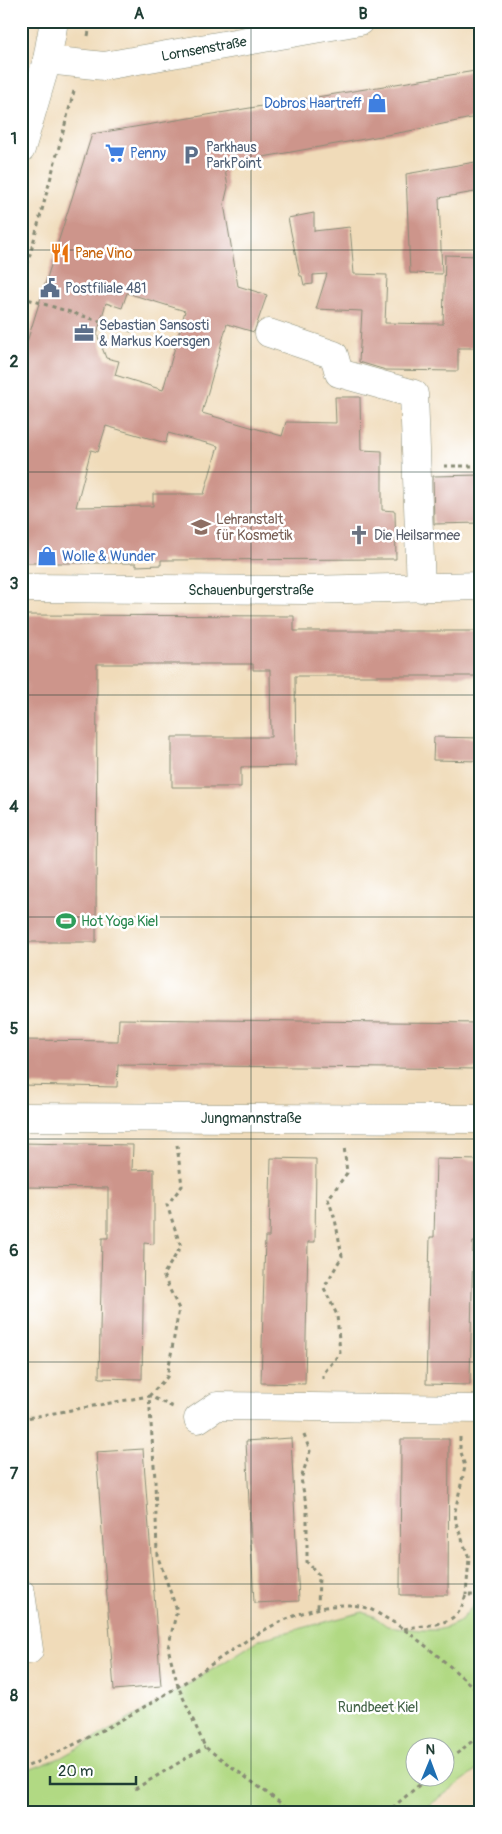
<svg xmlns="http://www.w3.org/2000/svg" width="502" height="1834" viewBox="0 0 502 1834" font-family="Pangolin,sans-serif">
<rect width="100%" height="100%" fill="#fff"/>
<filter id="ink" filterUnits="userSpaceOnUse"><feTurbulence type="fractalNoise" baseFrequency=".02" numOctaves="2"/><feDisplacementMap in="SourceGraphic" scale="10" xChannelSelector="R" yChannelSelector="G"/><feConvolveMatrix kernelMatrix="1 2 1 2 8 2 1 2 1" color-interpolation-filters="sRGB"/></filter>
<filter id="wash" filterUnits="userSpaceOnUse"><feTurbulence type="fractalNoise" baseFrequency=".0096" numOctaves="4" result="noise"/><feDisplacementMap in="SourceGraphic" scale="20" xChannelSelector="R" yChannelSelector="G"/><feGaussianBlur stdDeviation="1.12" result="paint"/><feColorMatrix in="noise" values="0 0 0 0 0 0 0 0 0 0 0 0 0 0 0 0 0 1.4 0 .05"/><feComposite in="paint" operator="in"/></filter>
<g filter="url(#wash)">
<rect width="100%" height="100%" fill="#f0dbb9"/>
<!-- green -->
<path fill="#b1d983" stroke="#688b5c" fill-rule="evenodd" d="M478,1600L481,1601V1767L419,1813H21V1773L60,1758L170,1696L261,1639L363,1612L375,1617L387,1626L420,1630H437L448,1627L459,1622ZM414,1746H444V1776H414Z"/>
<g id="blocks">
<!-- building -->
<path fill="#cd958b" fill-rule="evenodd" d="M481,70V116L409,131L224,164L228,187L224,204L238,286L267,295L254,332L227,324L202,413L282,436L286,422L336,423L335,397H360L361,450L382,451V510L395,511L396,559L161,560V565L136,566V563H21V361L92,134ZM127,293L185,311L163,390L115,375L119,361L106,358L97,334L106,303L122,308ZM106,426L166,443L168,433L218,446L204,494H153V506L76,507L91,450L98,452Z
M481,161V191L439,198L442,274L410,273L406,174Z
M314,213V231L350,227L354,274L387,275L385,323L443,324L445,255L481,256V348H458V371L386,370L359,362L362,311L316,309L327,274L313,275V284L304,285L302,276H300L288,218Z
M481,475V523L434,524L433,476Z
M21,615L294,616V631H481V676H295L296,766L241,767V787H172V737H271L270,670H253V664H97L96,942H21Z
M434,737L481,738V761L433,760Z
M119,1019L481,1023V1069L118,1065L117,1087L21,1085V1040L118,1041Z
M21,1143L133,1145L132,1170L154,1169V1244L144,1243L142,1379L99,1378L102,1238H108V1188L21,1187Z
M271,1158L316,1159L315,1242H308L305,1384L261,1383L265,1237H269Z
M436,1159L481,1160L480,1242H473L470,1385L426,1384L430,1237H434Z
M291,1438L299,1601L254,1603L246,1441Z
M401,1439H449L448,1595H400Z
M143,1449L161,1686L114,1690L96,1452Z"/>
</g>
</g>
<g filter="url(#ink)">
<use href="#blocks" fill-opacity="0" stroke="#888c76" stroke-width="1"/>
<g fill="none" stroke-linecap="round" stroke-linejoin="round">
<defs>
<path id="minor" d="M47,60L104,66L360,21
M269,333L334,355L339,373L414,394L421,588
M21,588L305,590L481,586
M21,1117L481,1119
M198,1419L217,1406L481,1409
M21,1593L29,1650"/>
<path id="major" d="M21,149L47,60L54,21"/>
</defs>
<!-- minor casing -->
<use href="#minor" stroke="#888c76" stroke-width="29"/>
<!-- major casing -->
<use href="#major" stroke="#888c76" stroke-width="29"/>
<!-- path -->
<path stroke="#888c76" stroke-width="3" stroke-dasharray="4 4" stroke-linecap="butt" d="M88,36L91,21
M21,288L74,91
M21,297L132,331
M444,466H481
M177,1145L182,1186L167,1205L181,1247L163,1275L179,1309L167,1377L149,1396L155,1479L157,1555L177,1610L168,1648L178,1686L205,1747L294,1813
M323,1379V1374L340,1353L337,1315L324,1288L342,1256L335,1219L328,1199L347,1173L344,1146
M21,1419L149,1396L173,1407
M304,1435L310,1451L301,1479L307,1508V1562L319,1575L318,1608
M460,1437V1448L465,1467L455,1511L456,1523L469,1558L466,1595
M404,1629C423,1624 448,1628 460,1610C463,1606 464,1599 466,1595H481
M444,1764L481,1734
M21,1769C75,1746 129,1717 179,1686C228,1655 273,1614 332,1606C342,1605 353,1604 363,1607C373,1609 383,1617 393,1622C425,1643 453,1669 481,1694
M135,1789L205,1747
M386,1813L430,1776"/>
<!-- minor -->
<use href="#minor" stroke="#fff" stroke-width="28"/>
<!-- major -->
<use href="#major" stroke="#fff" stroke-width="28"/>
</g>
</g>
<!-- grid -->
<path fill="none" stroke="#1f3d34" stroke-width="1" stroke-opacity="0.55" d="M251,21V1813M21,250H481M21,472H481M21,695H481M21,917H481M21,1139H481M21,1362H481M21,1584H481"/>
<!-- icons -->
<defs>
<symbol id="shop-bare" viewBox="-9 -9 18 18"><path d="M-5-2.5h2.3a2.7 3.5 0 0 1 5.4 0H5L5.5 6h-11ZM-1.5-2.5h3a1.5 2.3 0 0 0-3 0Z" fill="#3f7fe0" stroke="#fff" stroke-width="2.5" paint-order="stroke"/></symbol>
<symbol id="supermarket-bare" viewBox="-9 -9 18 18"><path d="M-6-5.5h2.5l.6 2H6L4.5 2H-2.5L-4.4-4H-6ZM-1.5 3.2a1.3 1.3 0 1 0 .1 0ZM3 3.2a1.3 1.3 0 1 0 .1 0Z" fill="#3f7fe0" stroke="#fff" stroke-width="2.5" paint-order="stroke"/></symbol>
<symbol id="parking-bare" viewBox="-9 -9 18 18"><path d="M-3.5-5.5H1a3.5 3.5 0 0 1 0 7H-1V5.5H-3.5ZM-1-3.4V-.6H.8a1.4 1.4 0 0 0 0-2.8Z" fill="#5c6f8a" stroke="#fff" stroke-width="2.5" paint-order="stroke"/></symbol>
<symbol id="restaurant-bare" viewBox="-9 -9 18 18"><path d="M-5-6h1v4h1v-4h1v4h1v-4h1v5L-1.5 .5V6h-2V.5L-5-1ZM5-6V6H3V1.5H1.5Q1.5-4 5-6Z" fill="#e8710a" stroke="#fff" stroke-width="2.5" paint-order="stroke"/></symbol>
<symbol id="civic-bare" viewBox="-9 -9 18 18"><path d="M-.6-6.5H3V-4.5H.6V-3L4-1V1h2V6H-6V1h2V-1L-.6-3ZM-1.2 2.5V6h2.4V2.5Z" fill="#5c6f8a" stroke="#fff" stroke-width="2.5" paint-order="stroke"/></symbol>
<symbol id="office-bare" viewBox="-9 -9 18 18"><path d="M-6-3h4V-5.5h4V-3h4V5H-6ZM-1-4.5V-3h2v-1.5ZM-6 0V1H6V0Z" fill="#5c6f8a" stroke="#fff" stroke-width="2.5" paint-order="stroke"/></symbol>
<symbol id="school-bare" viewBox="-9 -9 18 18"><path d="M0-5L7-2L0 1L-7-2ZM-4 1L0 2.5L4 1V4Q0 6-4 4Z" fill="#8d6e63" stroke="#fff" stroke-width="2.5" paint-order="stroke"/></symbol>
<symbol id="church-bare" viewBox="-9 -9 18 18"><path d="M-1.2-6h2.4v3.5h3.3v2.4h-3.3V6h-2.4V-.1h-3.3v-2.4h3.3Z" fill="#6b7280" stroke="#fff" stroke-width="2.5" paint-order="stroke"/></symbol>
<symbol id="stadium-bare" viewBox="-9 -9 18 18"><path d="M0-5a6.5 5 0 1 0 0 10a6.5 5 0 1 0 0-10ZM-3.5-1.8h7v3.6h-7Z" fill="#2e9e5b" stroke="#fff" stroke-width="2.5" paint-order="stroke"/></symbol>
</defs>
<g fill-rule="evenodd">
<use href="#shop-bare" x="363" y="89" width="28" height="28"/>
<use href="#supermarket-bare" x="101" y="139" width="28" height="28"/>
<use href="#parking-bare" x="177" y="141" width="28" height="28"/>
<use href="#restaurant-bare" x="46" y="239" width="28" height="28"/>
<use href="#civic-bare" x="36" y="274" width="28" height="28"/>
<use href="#office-bare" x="70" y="319" width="28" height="28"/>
<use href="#school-bare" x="187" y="513" width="28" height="28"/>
<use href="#church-bare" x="345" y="521" width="28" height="28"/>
<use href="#shop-bare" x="33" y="542" width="28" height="28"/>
<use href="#stadium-bare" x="52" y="907" width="28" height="28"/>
</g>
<g text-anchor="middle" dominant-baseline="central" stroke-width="5" stroke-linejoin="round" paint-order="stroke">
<!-- street labels -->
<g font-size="14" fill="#1f3d34" stroke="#fff">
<text transform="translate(204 49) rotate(-10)">Lornsenstraße</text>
<text x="251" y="590">Schauenburgerstraße</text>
<text x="251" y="1118">Jungmannstraße</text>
</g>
<!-- shop labels -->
<g font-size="14" fill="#366cbe" stroke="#fff" text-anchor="start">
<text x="362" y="103" text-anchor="end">Dobros Haartreff</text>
<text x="130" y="153">Penny</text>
<text x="62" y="556">Wolle &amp; Wunder</text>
</g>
<!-- service labels -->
<g font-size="14" fill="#4e5e75" stroke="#fff" text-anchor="start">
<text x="206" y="147">Parkhaus<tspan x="206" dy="16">ParkPoint</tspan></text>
<text x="65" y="288">Postfiliale 481</text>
<text x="99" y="325">Sebastian Sansosti<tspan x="99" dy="16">&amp; Markus Koersgen</tspan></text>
</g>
<!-- food labels -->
<g font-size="14" fill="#c56008" stroke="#fff" text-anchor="start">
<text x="75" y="253">Pane Vino</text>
</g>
<!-- education labels -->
<g font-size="14" fill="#785e54" stroke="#fff" text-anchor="start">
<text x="216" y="519">Lehranstalt<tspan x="216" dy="16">für Kosmetik</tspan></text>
</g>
<!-- worship labels -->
<g font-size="14" fill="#5b616d" stroke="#fff" text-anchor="start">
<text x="374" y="535">Die Heilsarmee</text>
</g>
<!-- leisure labels -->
<g font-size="14" fill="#27864d" stroke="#fff" text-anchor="start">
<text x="81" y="921">Hot Yoga Kiel</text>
</g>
<!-- park labels -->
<g font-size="14" fill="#446448" stroke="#fff">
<text x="378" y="1707">Rundbeet Kiel</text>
</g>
</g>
<!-- margin -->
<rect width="502" height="1834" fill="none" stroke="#fff" stroke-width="55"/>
<!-- north arrow -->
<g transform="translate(430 1762) rotate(1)"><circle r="24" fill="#ffffff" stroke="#a5b1ae"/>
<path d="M0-4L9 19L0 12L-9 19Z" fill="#1f6fb2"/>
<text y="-8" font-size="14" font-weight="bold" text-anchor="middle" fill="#1f3d34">N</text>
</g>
<!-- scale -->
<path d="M50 1776v8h86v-8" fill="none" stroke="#1f3d34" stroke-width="2.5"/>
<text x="58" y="1776" font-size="15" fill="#1f3d34" stroke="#ffffff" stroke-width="4" paint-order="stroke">20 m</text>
<rect x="28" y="28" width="446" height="1778" fill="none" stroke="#1f3d34" stroke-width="2"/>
<g font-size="16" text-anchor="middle" font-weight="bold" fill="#1f3d34">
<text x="139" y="19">A</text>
<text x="363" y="19">B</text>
<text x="14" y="144">1</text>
<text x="14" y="367">2</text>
<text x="14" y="589">3</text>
<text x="14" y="812">4</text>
<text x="14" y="1034">5</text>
<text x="14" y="1256">6</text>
<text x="14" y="1479">7</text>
<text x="14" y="1701">8</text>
</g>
</svg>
